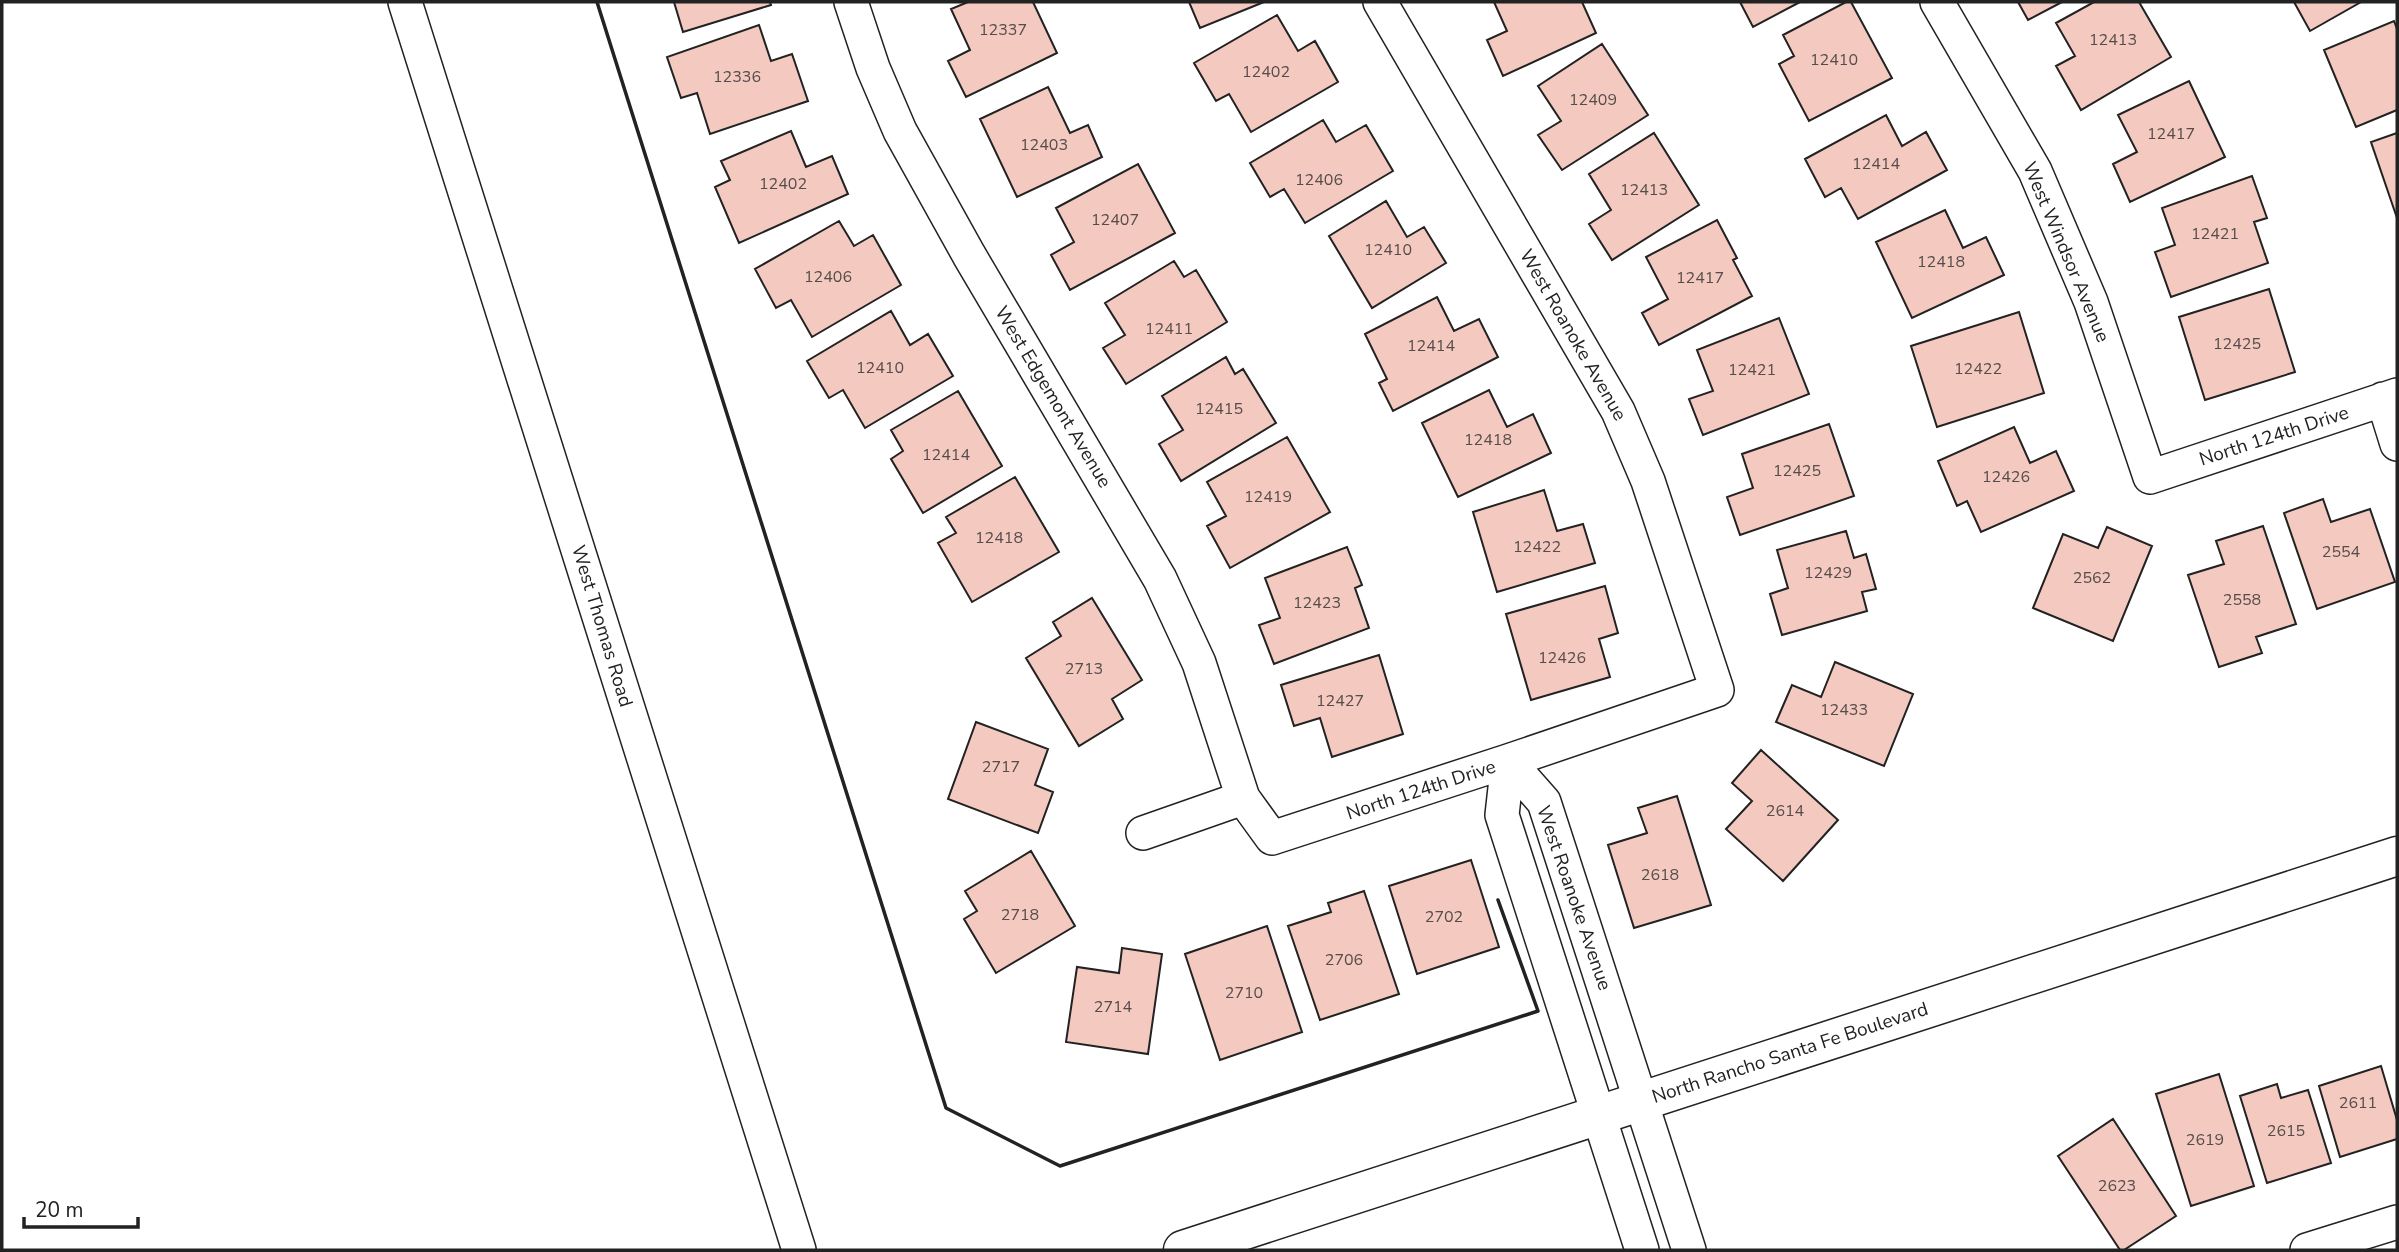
<svg xmlns="http://www.w3.org/2000/svg" width="2399" height="1252" viewBox="0 0 2399 1252" font-family="'Nunito Sans',sans-serif">
<rect width="100%" height="100%" fill="#fff"/>
<!-- building -->
<path fill="#f3c9c0" stroke="#222" stroke-width="2" d="M674,2H770L771,5L683,32Z
M968,2H1033L1057,53L966,97L948,61L970,50L951,9Z
M1189,2H1264L1200,28Z
M1494,2H1582L1596,33L1503,76L1487,40L1507,31Z
M1740,2H1800L1753,27Z
M1846,2H1851L1892,78L1809,121L1779,64L1794,56L1783,35Z
M2018,2H2062L2028,20Z
M2094,2H2139L2171,57L2081,110L2056,66L2075,56L2056,23Z
M2294,2H2361L2310,31Z
M1277,15L1298,51L1315,41L1338,82L1251,132L1229,94L1216,101L1194,63Z
M2394,21L2397,29V110L2356,127L2324,50Z
M759,25L771,61L792,54L808,101L710,134L697,93L681,98L667,57Z
M1602,44L1648,115L1562,170L1538,135L1561,121L1538,86Z
M2189,81L2225,157L2130,202L2113,164L2137,152L2118,115Z
M1048,87L1070,133L1088,125L1102,157L1017,197L980,119Z
M1886,115L1902,146L1926,132L1947,170L1858,219L1841,188L1825,197L1805,159Z
M1323,120L1336,142L1366,125L1393,171L1305,223L1284,189L1270,197L1250,163Z
M791,131L806,167L832,156L848,194L739,243L715,187L730,180L721,161Z
M1654,133L1699,205L1612,260L1589,224L1611,210L1589,174Z
M2397,133V218L2371,142Z
M1138,164L1175,233L1070,290L1051,255L1074,242L1056,208Z
M2252,176L2267,218L2254,222L2268,263L2171,297L2155,252L2175,245L2162,208Z
M1386,201L1407,237L1424,227L1446,263L1372,308L1329,236Z
M1945,210L1963,248L1986,237L2004,275L1912,318L1876,242Z
M1717,220L1737,258L1733,260L1752,296L1659,345L1642,313L1668,299L1646,257Z
M839,221L854,246L873,235L901,285L812,337L791,300L776,308L755,269Z
M1174,261L1184,277L1196,270L1227,322L1126,384L1103,348L1125,335L1105,303Z
M2269,289L2295,372L2205,400L2179,317Z
M1437,297L1454,331L1479,319L1498,357L1393,411L1379,383L1387,379L1365,334Z
M891,311L910,345L928,334L953,376L865,428L843,390L829,398L807,361Z
M2019,312L2044,393L1937,427L1911,346Z
M1779,318L1809,394L1703,435L1689,399L1713,391L1697,350Z
M1226,357L1235,374L1243,369L1276,423L1181,481L1159,444L1183,430L1162,396Z
M1489,390L1507,427L1533,414L1551,453L1458,497L1422,423Z
M958,391L1002,466L923,513L891,459L903,451L891,430Z
M1829,424L1854,496L1740,535L1727,497L1753,488L1742,454Z
M2014,427L2030,463L2056,451L2074,491L1981,532L1967,501L1957,506L1938,461Z
M1287,437L1330,512L1230,568L1207,526L1226,516L1207,482Z
M1015,477L1059,552L972,602L938,543L956,533L946,517Z
M1544,490L1557,531L1583,524L1595,563L1497,592L1473,512Z
M2323,499L2331,522L2370,509L2395,582L2317,609L2284,513Z
M2263,526L2296,624L2256,637L2262,653L2219,667L2188,575L2224,564L2216,541Z
M2107,527L2152,546L2113,641L2033,608L2063,534L2098,548Z
M1846,531L1854,558L1866,554L1876,589L1862,592L1867,611L1782,635L1770,594L1788,588L1777,550Z
M1347,547L1362,585L1355,588L1369,628L1274,664L1259,625L1280,618L1265,578Z
M1605,586L1618,633L1599,639L1610,677L1531,700L1506,614Z
M1092,598L1142,680L1112,699L1123,719L1079,746L1026,658L1061,636L1053,622Z
M1379,655L1403,734L1332,757L1320,718L1294,726L1281,685Z
M1835,662L1913,694L1884,766L1776,722L1792,685L1821,697Z
M976,722L1048,749L1035,785L1053,792L1038,833L948,799Z
M1761,750L1838,820L1783,881L1726,829L1752,801L1732,783Z
M1677,796L1711,905L1634,928L1608,845L1647,833L1638,808Z
M1031,851L1075,926L996,973L964,919L977,911L965,891Z
M1471,860L1499,947L1417,974L1389,886Z
M1364,891L1399,994L1320,1020L1288,926L1331,912L1328,903Z
M1267,926L1302,1032L1220,1060L1185,954Z
M1122,948L1162,954L1148,1054L1066,1042L1077,967L1119,973Z
M2381,1066L2397,1120V1139L2340,1157L2319,1086Z
M2219,1074L2254,1186L2191,1206L2156,1094Z
M2277,1084L2281,1098L2308,1090L2331,1163L2267,1183L2240,1096Z
M2113,1119L2176,1216L2124,1250H2120L2058,1156Z"/>
<g fill="none" stroke-linecap="round" stroke-linejoin="round">
<defs>
<path id="street" d="M405,2L799,1250
M851,2L873,68L900,131L969,255L1160,579L1199,663L1243,798
M1937,2L2035,171L2091,302L2150,477L2397,395
M2383,399L2397,444
M1508,761L1544,802L1689,1250
M1508,761L1502,815L1642,1250
M1143,833L1243,798L1272,838L1508,761L1717,690L1648,481L1618,411L1380,2
M2307,1250L2397,1222"/>
<path id="secondary" d="M1183,1250L2397,856"/>
</defs>
<!-- street casing -->
<use href="#street" stroke="#222" stroke-width="36"/>
<!-- secondary casing -->
<use href="#secondary" stroke="#222" stroke-width="41"/>
<!-- street -->
<use href="#street" stroke="#fff" stroke-width="33"/>
<!-- secondary -->
<use href="#secondary" stroke="#fff" stroke-width="38"/>
<!-- wall -->
<path stroke="#222" stroke-width="3.5" d="M597,2L946,1108L1060,1166L1538,1011L1498,900"/>
</g>
<g text-anchor="middle" dominant-baseline="central" stroke-width="5" stroke-linejoin="round" paint-order="stroke">
<!-- number labels -->
<g font-size="16" fill="#564c4a">
<text x="1003" y="30">12337</text>
<text x="2113" y="40">12413</text>
<text x="1834" y="60">12410</text>
<text x="1266" y="72">12402</text>
<text x="737" y="77">12336</text>
<text x="1593" y="100">12409</text>
<text x="2171" y="134">12417</text>
<text x="1044" y="145">12403</text>
<text x="1876" y="164">12414</text>
<text x="1319" y="180">12406</text>
<text x="783" y="184">12402</text>
<text x="1644" y="190">12413</text>
<text x="1115" y="220">12407</text>
<text x="2215" y="234">12421</text>
<text x="1388" y="250">12410</text>
<text x="1941" y="262">12418</text>
<text x="828" y="277">12406</text>
<text x="1700" y="278">12417</text>
<text x="1169" y="329">12411</text>
<text x="2237" y="344">12425</text>
<text x="1431" y="346">12414</text>
<text x="880" y="368">12410</text>
<text x="1978" y="369">12422</text>
<text x="1752" y="370">12421</text>
<text x="1219" y="409">12415</text>
<text x="1488" y="440">12418</text>
<text x="946" y="455">12414</text>
<text x="1797" y="471">12425</text>
<text x="2006" y="477">12426</text>
<text x="1268" y="497">12419</text>
<text x="999" y="538">12418</text>
<text x="1537" y="547">12422</text>
<text x="2341" y="552">2554</text>
<text x="1828" y="573">12429</text>
<text x="2092" y="578">2562</text>
<text x="2242" y="600">2558</text>
<text x="1317" y="603">12423</text>
<text x="1562" y="658">12426</text>
<text x="1084" y="669">2713</text>
<text x="1340" y="701">12427</text>
<text x="1844" y="710">12433</text>
<text x="1001" y="767">2717</text>
<text x="1785" y="811">2614</text>
<text x="1660" y="875">2618</text>
<text x="1020" y="915">2718</text>
<text x="1444" y="917">2702</text>
<text x="1344" y="960">2706</text>
<text x="1244" y="993">2710</text>
<text x="1113" y="1007">2714</text>
<text x="2358" y="1103">2611</text>
<text x="2286" y="1131">2615</text>
<text x="2205" y="1140">2619</text>
<text x="2117" y="1186">2623</text>
</g>
<!-- street labels -->
<g font-size="19" fill="#222" stroke="#fff">
<text transform="translate(2066 252) rotate(67)">West Windsor Avenue</text>
<text transform="translate(1573 335) rotate(60)">West Roanoke Avenue</text>
<text transform="translate(1053 397) rotate(59)">West Edgemont Avenue</text>
<text transform="translate(2274 436) rotate(-18)">North 124th Drive</text>
<text transform="translate(602 626) rotate(73)">West Thomas Road</text>
<text transform="translate(1421 790) rotate(-18)">North 124th Drive</text>
<text transform="translate(1574 898) rotate(71)">West Roanoke Avenue</text>
<text transform="translate(1790 1053) rotate(-18)">North Rancho Santa Fe Boulevard</text>
</g>
</g>
<!-- border -->
<rect width="2399" height="1252" fill="none" stroke="#222222" stroke-width="7"/>
<!-- scale -->
<path d="M24 1217v10h114v-10" fill="none" stroke="#222222" stroke-width="3.5"/>
<text x="35" y="1217" font-size="21" fill="#222222" stroke="#ffffff" stroke-width="5" paint-order="stroke">20 m</text>
</svg>
